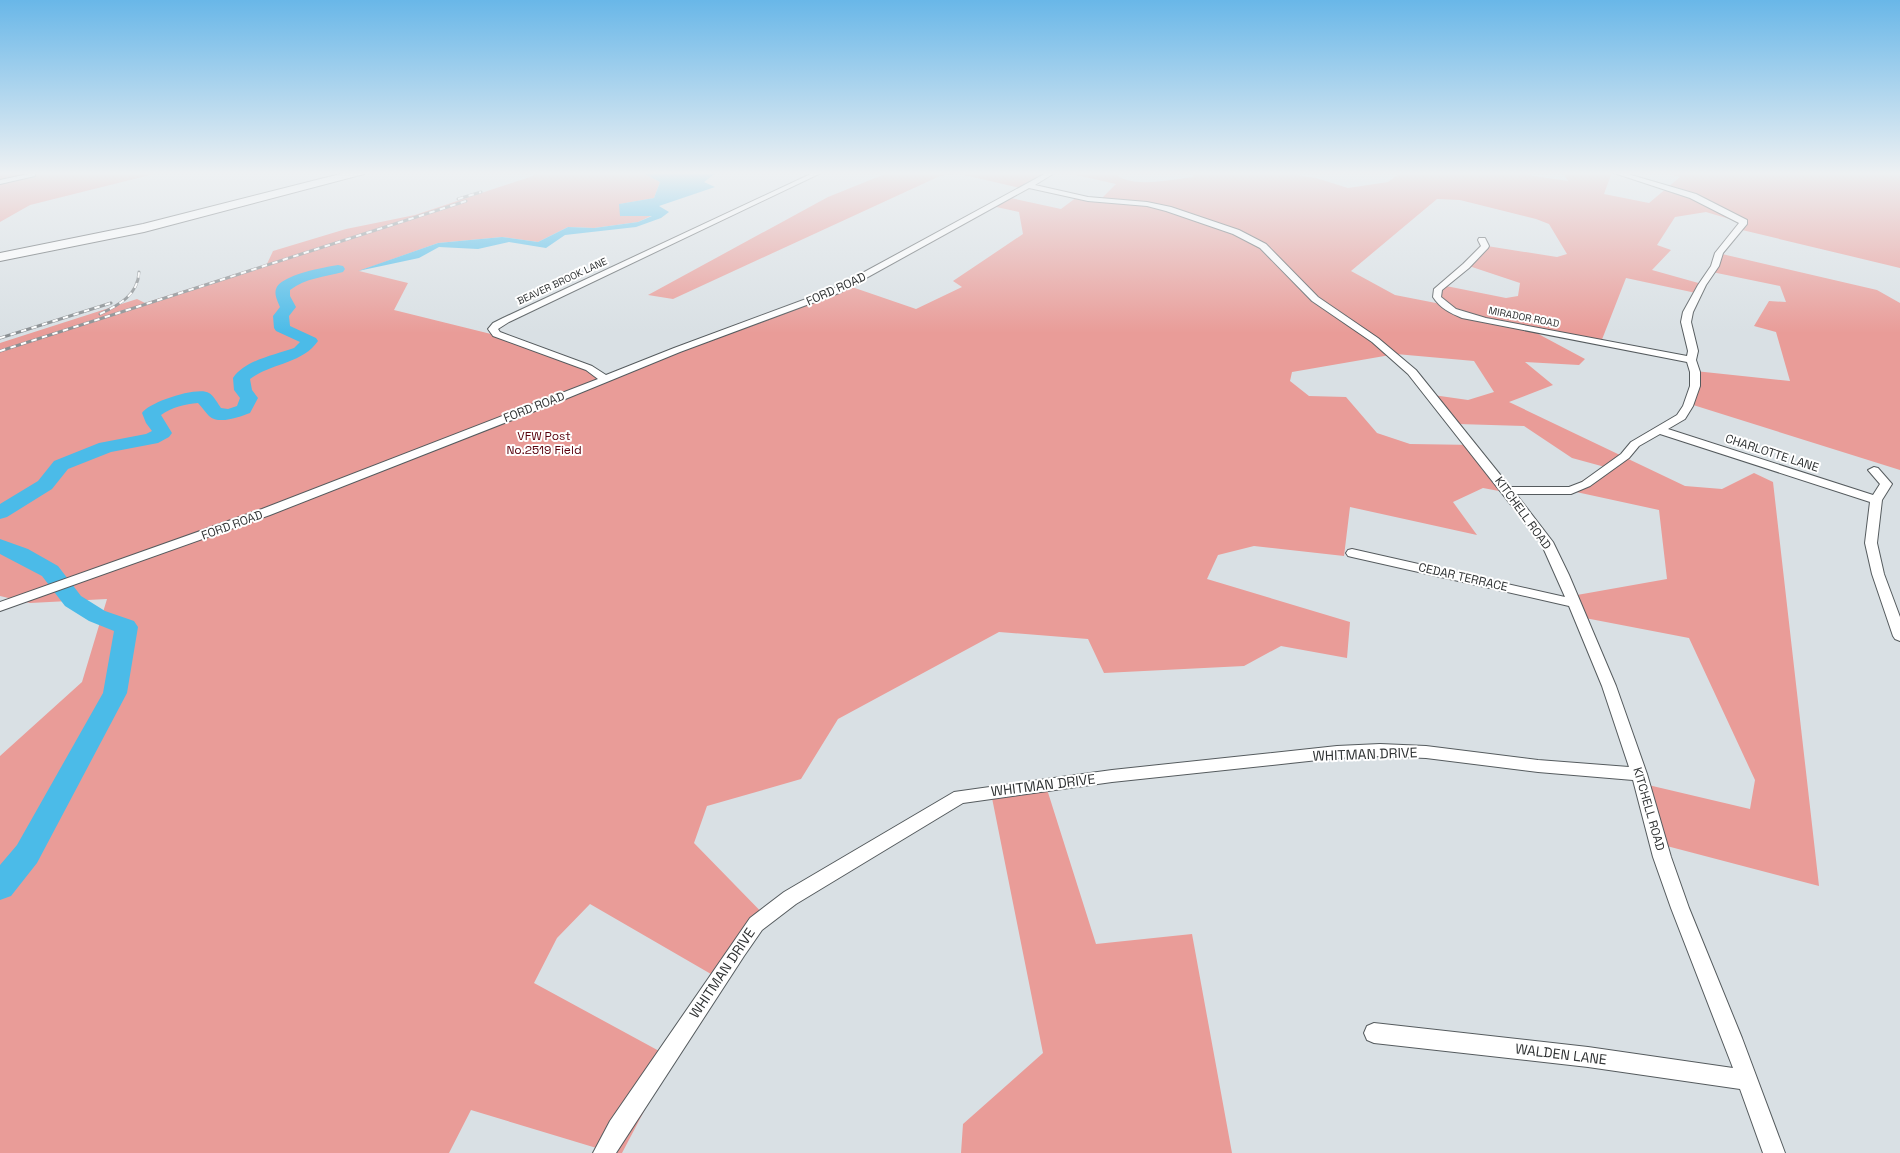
<svg xmlns="http://www.w3.org/2000/svg" width="1900" height="1153" viewBox="0 0 1900 1153" font-family="'Space Grotesk',sans-serif">
<rect width="100%" height="100%" fill="#d9e0e4"/>
<!-- green -->
<path fill="#e99c98" fill-rule="evenodd" d="M0,172H162L30,205L0,222Z
M545,172H643H642L660,182L654,198L620,204L653,215L638,222L594,228L568,227L538,242L502,237L438,243L359,271L408,283L394,310L491,334L609,379L849,286L916,309L962,287L953,281L1023,234L1019,212L992,206L1006,197L1061,209L1077,197L1100,200L1116,184L1063,172H1114C1128,190 1173,179 1194,177L1191,172H1276L1316,178L1348,188L1388,182L1402,172H1526L1527,175L1568,181L1563,172H1612L1604,194L1649,203L1680,177L1663,172H1900V268L1738,229L1743,223L1706,212L1675,217L1657,245L1671,250L1652,270L1702,284L1696,293L1626,278L1601,342L1529,329L1585,359L1579,365L1525,362L1553,385L1509,402L1685,486L1722,489L1754,473L1773,482L1819,886L1663,845L1644,784L1750,809L1755,780L1689,638L1585,618L1577,595L1667,579L1659,510L1567,490L1605,467L1572,458L1524,426L1458,424L1433,395L1468,400L1494,392L1474,361L1396,354L1292,372L1290,381L1309,396L1346,397L1377,433L1410,444L1476,445L1515,494L1483,488L1453,502L1477,535L1350,507L1344,556L1254,546L1218,555L1207,579L1350,622L1347,658L1281,646L1244,666L1104,673L1088,639L999,632L838,719L801,779L707,806L694,843L769,920L723,981L590,904L557,938L534,983L672,1058L622,1153H613L471,1110L449,1153H0V756L82,682L107,599L30,603L0,596V343L137,299L145,303L267,264L273,251L346,229L415,215ZM1437,199L1460,200L1536,219L1549,224L1567,254L1557,257L1487,246L1466,265L1520,283L1518,296L1506,298L1441,285V304L1395,295L1351,271Z
M890,172H1053L1024,189L956,173L940,176L673,299L648,295L828,197Z
M1722,254L1877,290L1900,303V470L1690,404L1695,371L1790,381L1776,332L1754,326L1769,301L1786,302L1780,286L1712,272Z
M1045,783L1096,944L1192,934L1232,1153H961L963,1124L1043,1053L991,793Z"/>
<!-- water -->
<path fill="#4bbbe8" d="M641,172H717L704,182L715,187L659,206L669,212L661,218L636,227L565,235L546,248L509,242L478,249L439,247L419,258L358,271L438,243L502,237L538,242L568,227L594,228L638,222L652,216H620L619,204L654,198L660,182Z"/>
<g fill="none" stroke-linecap="round" stroke-linejoin="round">
<!-- stream -->
<path stroke="#4bbbe8" stroke-width="3.5" d="M0,551L20,554"/>
<!-- river -->
<path fill="#4bbbe8" fill-rule="evenodd" d="M338,265L343,266L345,269L343,272C324,277 306,278 290,290V296L296,307L289,316L290,326L316,338L318,341C302,364 271,363 250,379L252,390L258,398L250,413C239,417 219,425 209,416C205,412 202,407 198,403C185,404 172,407 161,415L172,433L169,437L158,443L111,452L68,469L52,489L7,517L0,519V504L38,481L54,461L99,443L146,434L152,431L146,423L142,413C149,402 198,386 209,393C214,396 218,404 221,408L228,409L237,406L240,398L234,390L233,378C245,360 275,355 294,348L300,342L276,331L274,328L273,316L280,307C278,302 274,295 276,289C280,275 325,267 338,265Z
M0,539L28,549L58,566L81,596L105,611L134,621L138,627L127,693L37,863L11,896L0,900V865L17,845L103,693L114,631L89,621L65,606L42,576L0,554Z"/>
<defs>
<path id="minor" d="M815,172H823L509,322L498,329L500,332L592,366L606,375L674,348L833,289L1048,172H1056L1035,185L1088,197L1147,202L1171,207L1239,230L1266,244L1318,297L1378,338L1416,370L1510,487H1569L1582,482L1621,454L1631,442L1677,415L1683,406L1690,386V372L1687,362L1462,318C1450,313 1440,308 1433,297L1434,289L1463,264L1481,246L1478,240L1479,238H1485L1489,246L1488,248L1469,268L1442,290L1441,297L1456,309L1486,318L1687,356L1688,351L1681,322L1683,312L1698,285L1711,266L1715,253L1739,223L1690,198L1611,172H1621L1696,194L1747,220V224L1723,253L1719,266L1706,285L1693,312L1691,322L1698,351L1696,360L1700,372V386L1693,406L1685,419L1668,429L1873,495L1880,484L1868,470L1874,467L1878,468L1892,484L1882,500L1877,543L1884,574L1900,617V641L1895,639L1893,636L1872,574L1865,543L1870,502L1660,434L1639,446L1629,458L1590,486L1571,494H1516L1553,542L1569,575L1616,686L1647,774L1671,857L1689,908L1742,1038L1785,1153H1763L1740,1089L1588,1067L1374,1043L1367,1040L1364,1033L1367,1026L1374,1023L1588,1047L1733,1068L1671,908L1653,857L1633,780L1538,772L1426,758L1380,756L1337,758L1112,782L963,803L796,904L762,930L744,956L616,1153H593L610,1121L750,918L784,892L954,792L1112,770L1337,746L1380,744L1426,746L1538,760L1629,767L1602,686L1569,606L1352,557L1348,556L1346,553L1348,550L1352,549L1565,597L1541,543L1408,374L1372,342L1312,301L1260,248L1233,234L1166,211L1147,206L1088,201L1029,188L839,293L680,352L558,402L270,515L0,611V602L262,509L598,379L586,370L493,336L488,329L493,323L503,318Z
M33,173L35,174V176L0,184V180Z"/>
<path id="primary" d="M348,172H366L364,174L144,232L0,261V253L143,224Z"/>
</defs>
<!-- minor casing -->
<use href="#minor" stroke="#555b5e" stroke-width="2"/>
<!-- primary casing -->
<use href="#primary" stroke="#555b5e" stroke-width="2"/>
<!-- minor -->
<use href="#minor" fill="#fff" fill-rule="evenodd"/>
<!-- primary -->
<use href="#primary" fill="#fff" fill-rule="evenodd"/>
<defs>
<path id="rail" d="M458,199L481,192
M100,314C119,305 138,295 139,272
M0,338L111,303
M0,351L466,201"/>
</defs>
<!-- rail casing -->
<use href="#rail" stroke="#8a8f92" stroke-width="3"/>
<!-- rail -->
<use href="#rail" stroke="#fff" stroke-width="2" stroke-dasharray="5.5" stroke-linecap="butt"/>
</g>
<!-- sky -->
<linearGradient id="sky" x2="0" y2="1"><stop stop-color="#69b7e8"/><stop offset="0.52" stop-color="#eef1f3"/><stop offset="1" stop-color="#eef1f3" stop-opacity="0"/></linearGradient>
<rect width="1900" height="333" fill="url(#sky)"/>
<g text-anchor="middle" dominant-baseline="central" stroke-width="4" stroke-linejoin="round" paint-order="stroke">
<!-- far-street labels -->
<g font-size="10" fill="#2f3233" stroke="#fff">
<text transform="translate(562 281) rotate(-25)">BEAVER BROOK LANE</text>
<text transform="translate(1524 317) rotate(11)">MIRADOR ROAD</text>
</g>
<!-- street labels -->
<g font-size="12" fill="#2f3233" stroke="#fff">
<text transform="translate(836 289) rotate(-24)">FORD ROAD</text>
<text transform="translate(534 407) rotate(-21)">FORD ROAD</text>
<text transform="translate(1772 453) rotate(18)">CHARLOTTE LANE</text>
<text transform="translate(1523 513) rotate(54)">KITCHELL ROAD</text>
<text transform="translate(232 525) rotate(-20)">FORD ROAD</text>
<text transform="translate(1463 577) rotate(13)">CEDAR TERRACE</text>
<text transform="translate(1649 809) rotate(74)">KITCHELL ROAD</text>
</g>
<!-- park labels -->
<g font-size="12" fill="#59000c" stroke="#fff">
<text x="544" y="436">VFW Post<tspan x="544" dy="14">No.2519 Field</tspan></text>
</g>
<!-- near-street labels -->
<g font-size="14" fill="#2f3233" stroke="#fff">
<text transform="translate(1365 754) rotate(-2)">WHITMAN DRIVE</text>
<text transform="translate(1043 785) rotate(-7)">WHITMAN DRIVE</text>
<text transform="translate(722 973) rotate(-56)">WHITMAN DRIVE</text>
<text transform="translate(1561 1054) rotate(7)">WALDEN LANE</text>
</g>
</g>
</svg>
